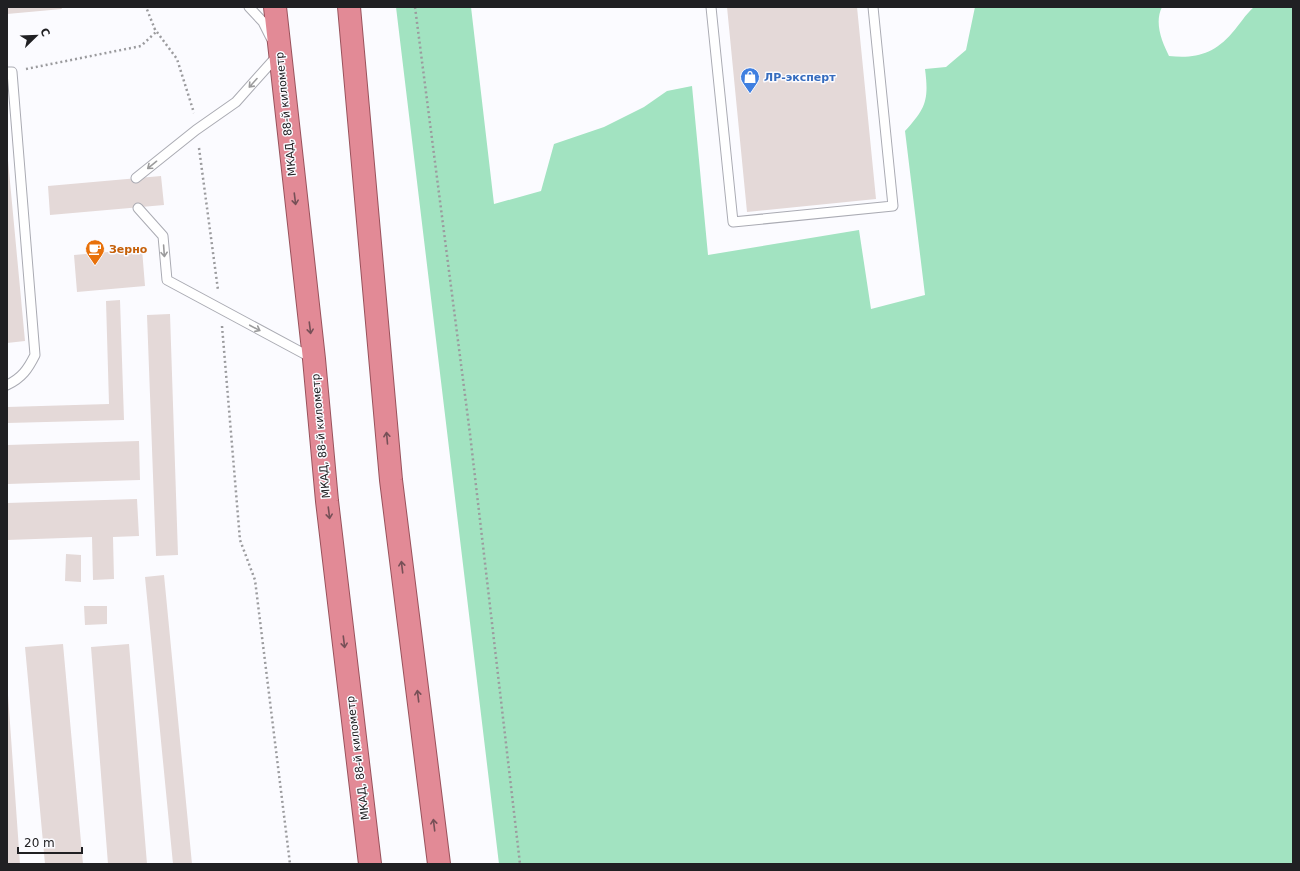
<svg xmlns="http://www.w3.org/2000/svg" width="1300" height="871" viewBox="0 0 1300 871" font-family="'DejaVu Sans',sans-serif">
<rect width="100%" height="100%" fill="#fbfbff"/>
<!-- green -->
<path fill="#a2e3c1" d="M396,7H471L494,204L541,191L554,144L604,127L644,107L667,91L692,86L708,255L859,230L871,309L925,295L905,131C926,108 929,100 925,69L946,67L966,50L975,7H1162C1154,23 1162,42 1169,56C1195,59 1214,54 1232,33C1240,24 1245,15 1254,7H1293V864H499Z"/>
<!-- building -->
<path fill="#e4d9d8" d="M7,7H61L62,9L7,14Z
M727,7H857L876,199L747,212Z
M7,150L25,341L7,343Z
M161,176L164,205L50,215L48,186Z
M142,249L145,286L77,292L74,255Z
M120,300L124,420L7,423V407L109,404L106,301Z
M170,314L178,555L156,556L147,315Z
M139,441L140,480L7,484V445Z
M137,499L139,536L113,537L114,579L93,580L92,537L7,540V503Z
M66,554L81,555V582L65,581Z
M164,575L192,864H173L145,577Z
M84,606H107V624L85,625Z
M63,644L83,864H45L25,647Z
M129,644L147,864H108L91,647Z
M7,695H8L20,864H7Z"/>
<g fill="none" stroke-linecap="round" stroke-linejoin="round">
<defs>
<path id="service" d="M249,7L263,22L271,38
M711,7L733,222L893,206L873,7
M7,72H12L35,355C28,369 22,378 7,385
M136,178L196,130L236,102L278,55
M138,208L163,236L167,280L312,358"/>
<path id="trunk" d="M275,7L314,359L327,501L370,864
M349,7L391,480L439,864"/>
</defs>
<!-- service casing -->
<use href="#service" stroke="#aaabb3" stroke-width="11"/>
<!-- trunk casing -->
<use href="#trunk" stroke="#99525c" stroke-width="24"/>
<!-- path -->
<path stroke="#9b9b9e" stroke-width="2.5" stroke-dasharray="2 3" stroke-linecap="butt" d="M415,7L470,434L520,864
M154,28L177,59L194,113
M26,69L141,46L156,32L146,7
M199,148L218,290
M222,326L240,540L255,580L290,864"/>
<!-- service -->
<use href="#service" stroke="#fff" stroke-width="9"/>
<!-- trunk -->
<use href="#trunk" stroke="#e28a96" stroke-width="22"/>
</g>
<!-- one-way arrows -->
<defs><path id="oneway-shaft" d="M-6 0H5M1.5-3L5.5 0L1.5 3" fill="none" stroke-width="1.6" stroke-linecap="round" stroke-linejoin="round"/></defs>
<g stroke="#9b9b9c">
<use href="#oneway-shaft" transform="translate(253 83) rotate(132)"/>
<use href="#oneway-shaft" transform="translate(152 165) rotate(141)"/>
<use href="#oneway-shaft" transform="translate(164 251) rotate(86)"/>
<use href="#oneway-shaft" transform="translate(255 328) rotate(28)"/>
</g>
<g stroke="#775057">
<use href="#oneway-shaft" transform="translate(295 199) rotate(83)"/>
<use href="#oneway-shaft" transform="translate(310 328) rotate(83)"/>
<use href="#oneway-shaft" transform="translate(387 438) rotate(-95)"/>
<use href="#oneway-shaft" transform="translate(329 513) rotate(83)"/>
<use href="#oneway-shaft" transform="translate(402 567) rotate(-97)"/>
<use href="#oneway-shaft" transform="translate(344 642) rotate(83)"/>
<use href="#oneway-shaft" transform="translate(418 696) rotate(-97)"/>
<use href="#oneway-shaft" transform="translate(434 825) rotate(-97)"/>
</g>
<!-- icons -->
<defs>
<symbol id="shop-pin" viewBox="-11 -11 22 30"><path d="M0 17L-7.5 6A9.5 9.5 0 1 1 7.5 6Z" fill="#3f7fe0" stroke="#fbfbff"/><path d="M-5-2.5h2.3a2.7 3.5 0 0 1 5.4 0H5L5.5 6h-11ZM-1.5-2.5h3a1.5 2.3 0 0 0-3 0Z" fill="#fff"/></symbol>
<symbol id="cafe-pin" viewBox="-11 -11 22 30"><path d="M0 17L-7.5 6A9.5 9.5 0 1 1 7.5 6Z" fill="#e8710a" stroke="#fbfbff"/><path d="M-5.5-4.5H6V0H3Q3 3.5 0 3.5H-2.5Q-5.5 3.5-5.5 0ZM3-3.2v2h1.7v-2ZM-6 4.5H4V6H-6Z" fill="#fff"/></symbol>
</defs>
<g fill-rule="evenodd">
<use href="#shop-pin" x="739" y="66" width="22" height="30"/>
<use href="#cafe-pin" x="84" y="238" width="22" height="30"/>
</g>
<g text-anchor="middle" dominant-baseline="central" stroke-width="3" stroke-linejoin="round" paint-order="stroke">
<!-- shop labels -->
<g font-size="11" font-weight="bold" fill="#366cbe" stroke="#fbfbff" text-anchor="start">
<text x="764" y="77">ЛР-эксперт</text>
</g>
<!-- street labels -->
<g font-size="11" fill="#202023" stroke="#fbfbff">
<text transform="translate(286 114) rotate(-96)">МКАД, 88-й километр</text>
<text transform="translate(321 436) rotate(-95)">МКАД, 88-й километр</text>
<text transform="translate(358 758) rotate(-97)">МКАД, 88-й километр</text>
</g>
<!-- food labels -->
<g font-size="11" font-weight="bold" fill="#c56008" stroke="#fbfbff" text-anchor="start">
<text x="109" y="249">Зерно</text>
</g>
</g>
<!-- border -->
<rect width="1300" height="871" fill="none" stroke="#202023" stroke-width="16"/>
<!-- north arrow -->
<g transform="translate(36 36) rotate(67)" stroke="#fbfbff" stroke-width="3" paint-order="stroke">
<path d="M0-3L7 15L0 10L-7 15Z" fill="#202023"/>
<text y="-6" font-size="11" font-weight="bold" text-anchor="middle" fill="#202023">С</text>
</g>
<!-- scale -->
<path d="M18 847v6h64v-6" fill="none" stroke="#202023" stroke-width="2"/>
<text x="24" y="847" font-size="12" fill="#202023" stroke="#fbfbff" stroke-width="3" paint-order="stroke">20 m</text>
</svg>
